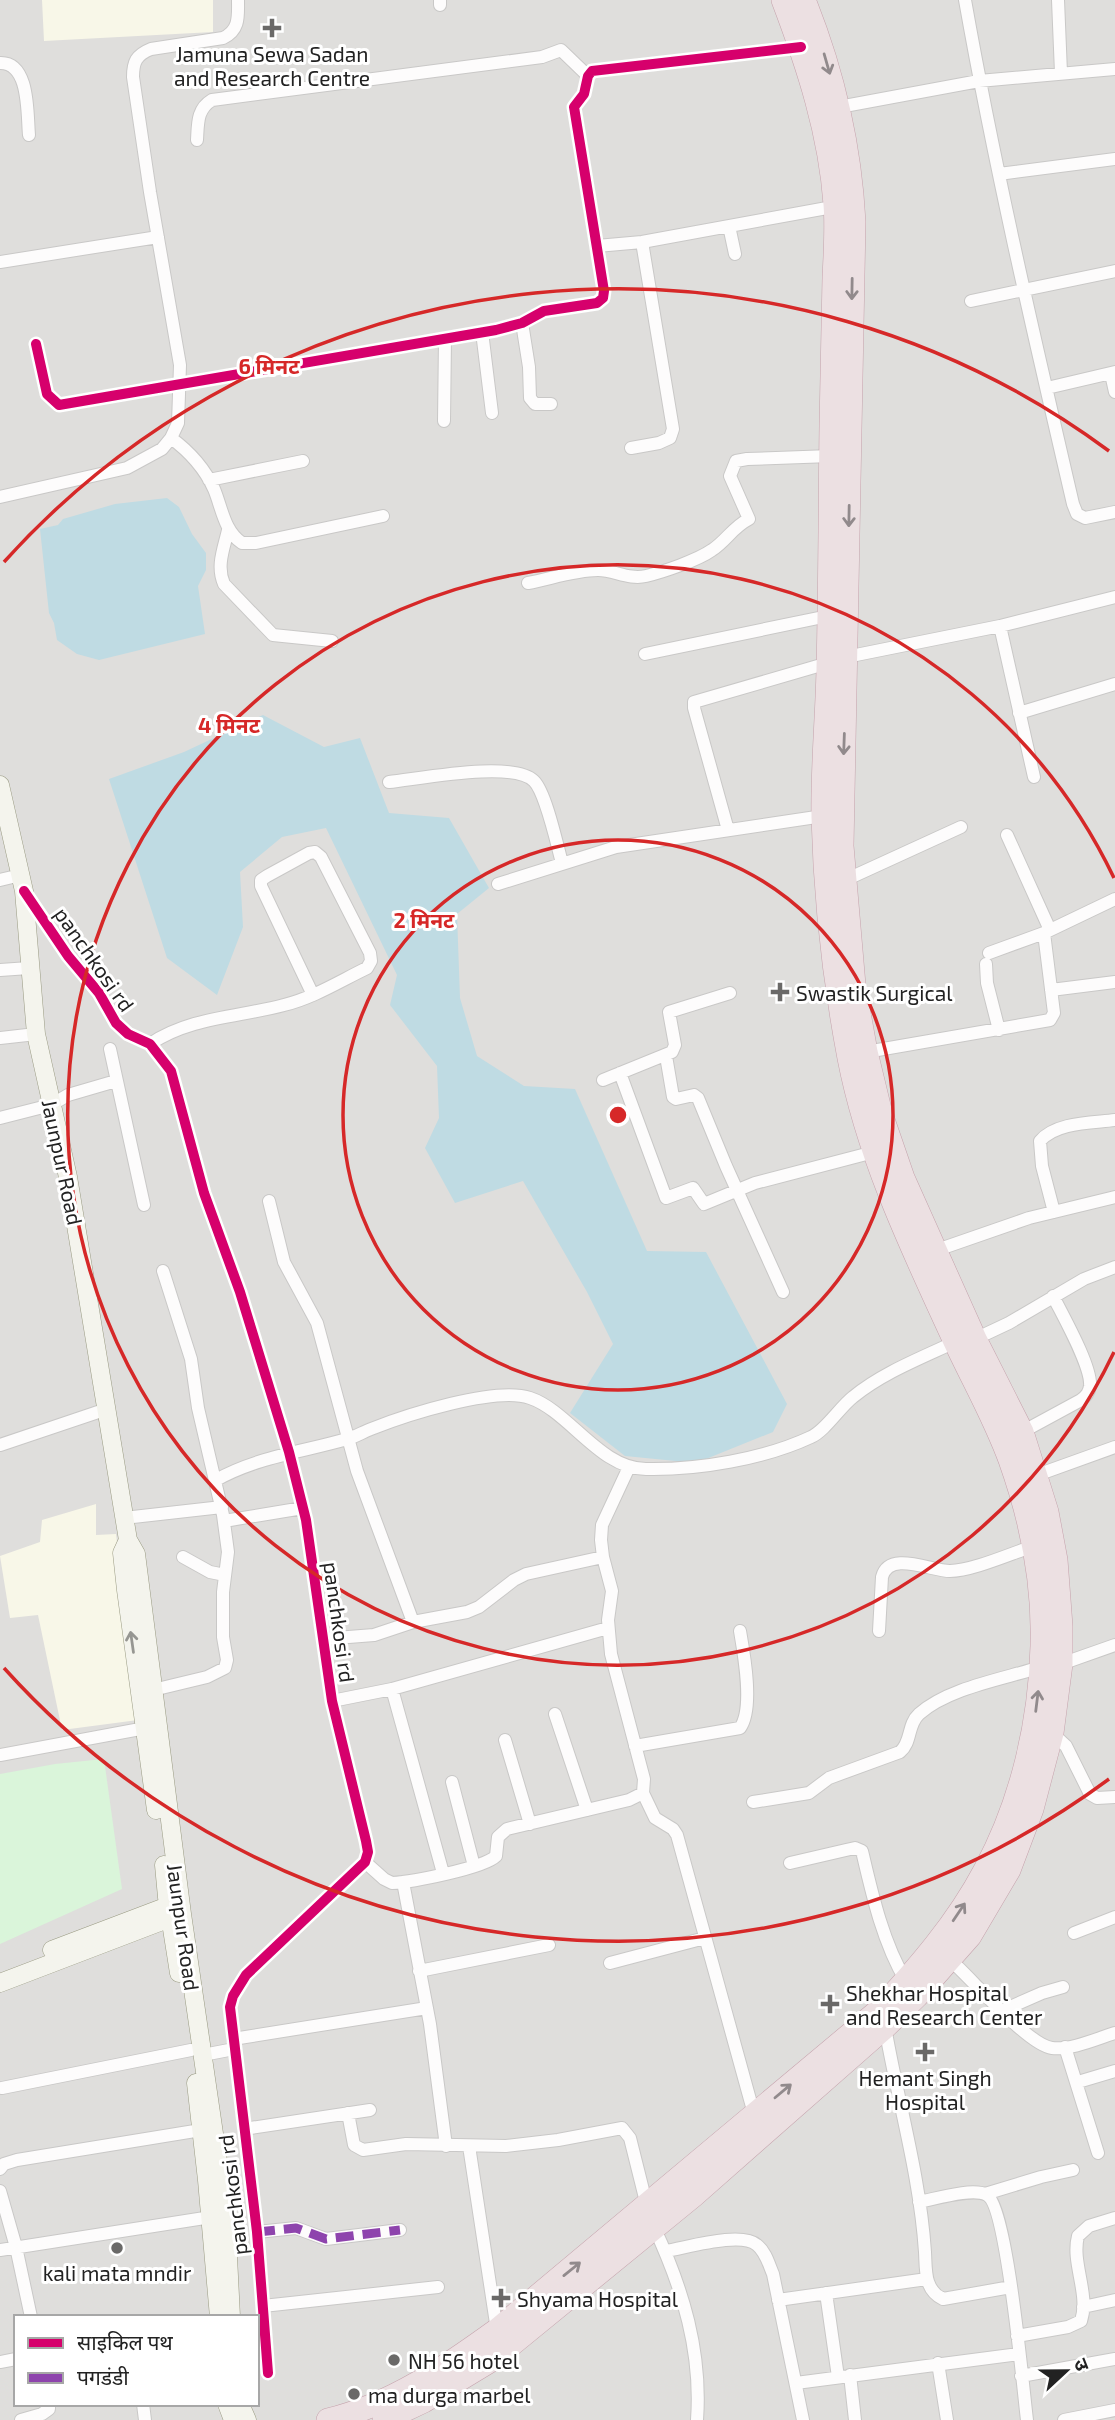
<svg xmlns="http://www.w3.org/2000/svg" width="1115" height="2420" viewBox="0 0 1115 2420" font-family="'Exo 2','Noto Sans Devanagari',sans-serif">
<rect width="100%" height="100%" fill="#f0eeeb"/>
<!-- residential -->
<path fill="#dfdedc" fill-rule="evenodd" d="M0,0H1115V2420H0ZM16,2317H257V2404H16Z"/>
<!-- education -->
<path fill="#f8f7e8" d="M42,0H213V32L44,41Z
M96,1504V1535L116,1534L138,1720L62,1730L38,1615L10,1618L0,1556L40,1542L42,1520Z"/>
<!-- park -->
<path fill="#daf5da" d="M104,1759L122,1889L0,1944V1774L55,1764Z"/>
<!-- water -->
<path fill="#bfdbe3" d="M167,498L179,507L192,534L206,553V570L198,586L205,634L99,660L77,654L57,640L54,623L49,613L40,529L58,525L63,519L115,504Z
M263,715L324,747L360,738L389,813L449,818L489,888L457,914L460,998L477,1056L524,1086L575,1089L647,1251L706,1252L787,1404L773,1432L696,1463L625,1456L570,1413L613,1344L587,1292L523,1181L455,1203L425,1148L439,1118L437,1066L390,1005L397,975L326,828L282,837L240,872L243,927L217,995L167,958L109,779L184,752Z"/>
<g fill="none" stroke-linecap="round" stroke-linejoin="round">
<defs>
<path id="street" d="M440,0V5
M965,0C995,169 1034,336 1073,504L1077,514L1085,518L1115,512
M1058,0L1061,73
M0,63C30,62 27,114 29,135
M839,107L979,81L1115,69
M197,140C198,123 197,109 212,100L542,57L561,50L588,76
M999,174L1115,159
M729,226L735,254
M597,246L642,242L838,206
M0,262L158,237
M971,301L1115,271
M522,323L529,367L530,398L535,404H551
M482,332L492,413
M36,344L47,394L59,405L496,330L522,323L544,311L597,303L603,298L604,291L574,107L584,94L588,76L592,71L801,47
M1111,374L1115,392
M1047,388L1115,372
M444,421L445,339
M171,438C190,452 204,467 214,489C222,508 224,531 242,543H256L383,516
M631,448L659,443L670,438L673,429L642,242
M209,480L303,461
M0,497L127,468L162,449L171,438L178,423L180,365L150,192L133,77C133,62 136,55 151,49L223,38C240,30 238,16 238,0
M228,530C224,548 216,566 224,584L273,635L332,641
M528,583C550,579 575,570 598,570C614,570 629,580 646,576C663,572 698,560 712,550C726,541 733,527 749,519L730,476L736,461L747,459L831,456
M1000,626L1034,777
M645,654L828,616
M846,657L1000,626L1115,597
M1019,713L1115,684
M389,782C419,779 513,760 534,781C546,793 557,845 562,863
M728,830L694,708V702L828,663
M1007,835L1050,930
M0,880L21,875
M843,881L961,827
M498,884L616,847L823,816
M26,895L68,956L99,993L116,1023L128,1034L150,1044L171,1071L204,1193L240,1292L289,1452L306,1520L332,1701L366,1841L368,1852L365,1862L246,1975L233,1996L230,2007L257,2232L268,2373
M989,953L1044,933L1115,899
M986,964L987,983L999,1030
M0,970L29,968
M1051,990L1115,982
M0,1038L36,1034
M150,1044C190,1017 239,1017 284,1005C313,998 340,981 367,968L371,961L370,953L321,857L315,852L309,853L267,876L261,880V886L313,995
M110,1049L144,1205
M866,1052L1050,1020L1054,1013L1044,933
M666,1056L673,1097L676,1099L694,1095L698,1098L726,1166L783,1292
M620,1073L666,1198L693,1188L704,1204L755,1183L874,1152
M603,1080L672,1052L675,1045L669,1012L730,993
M0,1118L51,1105L68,1095L116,1081
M269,1201L284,1262L317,1323L357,1471L413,1622
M1054,1212L1042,1166L1040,1141C1056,1122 1092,1123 1115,1120
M934,1251L1029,1218L1115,1197
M975,1339L1009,1323L1084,1279L1115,1267
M1022,1432L1081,1400C1086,1396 1089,1393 1090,1386C1092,1367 1063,1316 1053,1296
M0,1445L107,1409
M1037,1475L1115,1447
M216,1480C257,1457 302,1452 347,1439C355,1437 363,1432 371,1429C406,1415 496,1386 530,1398C569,1411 600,1469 646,1469C698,1470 764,1459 811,1437C825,1431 840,1407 853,1397C882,1373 921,1358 955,1342
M124,1518L222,1507
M224,1521L303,1508
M183,1557L210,1572L225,1575
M879,1631L882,1577C889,1550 931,1571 950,1571C972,1571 1012,1553 1034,1546
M323,1639L374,1635L413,1622L467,1612L479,1607L514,1580L526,1574L603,1557
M1061,1664L1115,1645
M392,1689L443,1873
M153,1690L207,1677L225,1668L227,1660L223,1637V1592L228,1552L223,1515L198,1408L191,1359L163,1271
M332,1701L392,1689L608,1628
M555,1714L587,1810
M1052,1733L1066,1746L1090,1794L1097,1798L1115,1797
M505,1740L530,1824
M635,1746L740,1728C754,1709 744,1654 740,1631
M0,1755L151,1727
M452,1782L474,1866
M643,1793L655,1818L673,1829L677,1835L754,2114
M753,1802L809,1793L829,1778L900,1752C912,1742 907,1725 919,1714C948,1688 1003,1679 1041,1667
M365,1862L384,1879L392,1883C412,1882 484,1868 496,1856L498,1837L507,1829L629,1800L643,1793L644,1779L611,1654L608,1620L612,1591L603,1557L601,1540L602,1525L629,1467
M790,1863L846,1850L855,1848L862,1851C872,1894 883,1943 906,1981
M403,1882L430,2024L446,2146
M1074,1933L1115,1917
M946,1956C969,1975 1027,2045 1052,2048C1072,2050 1096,2039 1115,2033
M610,1963L705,1938
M419,1971L549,1945
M1001,2011L1042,1993L1063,1987
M885,2027C898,2102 920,2176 925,2252C926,2270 924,2290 943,2299L1011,2287
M233,2039L427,2008
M1065,2047L1098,2153
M203,2055L234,2049
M1078,2082L1115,2071
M2,2088L191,2050
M348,2113L354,2145L363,2150L406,2144L506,2146L558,2140L622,2128L630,2138L647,2206
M244,2129L370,2110
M469,2146L497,2330
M0,2169L4,2164L17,2160L201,2130
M0,2191L16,2247L31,2317
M985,2194L1041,2177L1073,2170
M919,2202C935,2199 973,2187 987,2195C1007,2207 1023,2388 1027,2420
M654,2227C683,2289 702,2352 697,2420
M257,2232L296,2228L326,2239L400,2230
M0,2250L211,2217
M665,2251C686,2248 741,2231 757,2245C766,2252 769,2265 773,2274L803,2420
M826,2293L838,2377
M778,2300L927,2279
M263,2306L438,2287
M1083,2307L1115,2300
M1017,2336L1068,2327L1081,2321C1090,2294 1071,2263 1078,2236L1089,2226L1115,2218
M0,2362L16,2359
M938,2363L947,2420
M850,2375L855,2420
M1021,2376L1115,2359
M796,2383L1019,2354
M143,2404L145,2420
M21,2420L42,2414L49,2409V2404
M1064,2420L1115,2410"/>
<path id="secondary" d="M0,785L24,891L36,1034L68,1177L128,1540L136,1554L182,1914L226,2216L231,2317
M128,1540L122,1553L126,1590L156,1810
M164,1865L167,1897L179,1973
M52,1950L176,1903
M0,1983L178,1915
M196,2083L207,2180L219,2317
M227,2404L233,2420
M240,2404L247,2420"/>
<path id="highway" d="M328,2420C391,2405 446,2367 497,2330L877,2012C918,1968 957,1923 985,1870C1022,1802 1040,1722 1042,1646C1044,1583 1031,1519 1010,1460C994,1416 971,1377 952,1335C911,1246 868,1156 849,1058C834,979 825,897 823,817C822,768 827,718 828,669C830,588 830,507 831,426C832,377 833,327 834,278C835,254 837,228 835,204C830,133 808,66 783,0
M384,2420L424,2401L495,2358L693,2196L885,2027L917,1996L970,1936L1009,1870L1032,1809L1052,1733L1061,1664V1626L1056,1560L1047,1512L1022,1432L975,1339L903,1178L881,1114L866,1052L854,985L842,846L854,222C850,145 833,72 804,0"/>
</defs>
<!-- street casing -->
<use href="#street" stroke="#c9c8c7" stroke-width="14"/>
<!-- secondary casing -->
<use href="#secondary" stroke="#999a82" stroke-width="19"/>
<!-- highway casing -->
<use href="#highway" stroke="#c5a2ac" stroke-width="24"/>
<!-- street -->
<use href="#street" stroke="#fdfcfc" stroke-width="12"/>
<!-- secondary -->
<use href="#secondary" stroke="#f4f4ed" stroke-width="18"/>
<!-- highway -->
<use href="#highway" stroke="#ece0e2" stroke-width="23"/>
<!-- quiet -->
<path stroke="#8e44ad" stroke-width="9" stroke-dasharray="18 9" stroke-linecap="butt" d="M257,2232L296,2228L326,2239L400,2230"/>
<defs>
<path id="cycleway" d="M36,344L47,394L59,405L496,330L522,323L544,311L597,303L603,298L604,291L574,107L584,94L588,76L592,71L801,47
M24,891L68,956L99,993L116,1023L128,1034L150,1044L171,1071L204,1193L240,1292L289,1452L306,1520L332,1701L366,1841L368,1852L365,1862L246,1975L233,1996L230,2007L257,2232L268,2373"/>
</defs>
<!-- cycleway casing -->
<use href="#cycleway" stroke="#fff" stroke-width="15"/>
<!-- cycleway -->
<use href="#cycleway" stroke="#d6006c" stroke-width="10"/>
</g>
<!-- one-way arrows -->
<defs><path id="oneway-shaft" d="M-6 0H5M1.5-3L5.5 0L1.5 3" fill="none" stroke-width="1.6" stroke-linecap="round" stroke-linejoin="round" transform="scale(1.75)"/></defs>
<g stroke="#918a8c">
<use href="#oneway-shaft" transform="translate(827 64) rotate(74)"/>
<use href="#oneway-shaft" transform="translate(852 289) rotate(91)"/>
<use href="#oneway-shaft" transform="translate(849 516) rotate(91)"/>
<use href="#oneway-shaft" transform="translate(844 744) rotate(92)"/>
<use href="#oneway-shaft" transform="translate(1037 1701) rotate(-83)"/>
<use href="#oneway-shaft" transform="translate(959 1912) rotate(-56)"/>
<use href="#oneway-shaft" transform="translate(783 2091) rotate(-40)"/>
<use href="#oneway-shaft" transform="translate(572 2269) rotate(-39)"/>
</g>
<use stroke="#969692" href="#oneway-shaft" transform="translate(132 1642) rotate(-98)"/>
<!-- distance rings -->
<g fill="none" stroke="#d62828" stroke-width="3.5">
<circle cx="618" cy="1115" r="275"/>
<path d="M1114 1352A550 550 0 1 1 1114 878"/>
<path d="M1109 1779A826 826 0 0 1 4 1668M4 562A826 826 0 0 1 1109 451"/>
</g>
<!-- markers -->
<g fill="#6a6968" stroke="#fff" stroke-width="2.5">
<path d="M268.5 17.5h7v7h7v7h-7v7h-7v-7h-7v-7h7z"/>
<path d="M776.5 981.5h7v7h7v7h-7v7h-7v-7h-7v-7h7z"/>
<path d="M826.5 1993.5h7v7h7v7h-7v7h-7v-7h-7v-7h7z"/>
<path d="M921.5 2041.5h7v7h7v7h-7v7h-7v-7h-7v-7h7z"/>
<circle cx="117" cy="2248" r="7"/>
<path d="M497.5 2287.5h7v7h7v7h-7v7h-7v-7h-7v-7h7z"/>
<circle cx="394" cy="2360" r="7"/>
<circle cx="354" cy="2394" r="7"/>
</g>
<g text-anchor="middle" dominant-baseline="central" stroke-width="6" stroke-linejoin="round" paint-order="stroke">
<!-- poi labels -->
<g font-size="21" fill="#222" stroke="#fff" text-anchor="start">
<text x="272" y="53" text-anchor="middle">Jamuna Sewa Sadan<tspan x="272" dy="24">and Research Centre</tspan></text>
<text x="796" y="992">Swastik Surgical</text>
<text x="846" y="1992">Shekhar Hospital<tspan x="846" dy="24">and Research Center</tspan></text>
<text x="925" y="2077" text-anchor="middle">Hemant Singh<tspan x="925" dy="24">Hospital</tspan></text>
<text x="117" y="2272" text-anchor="middle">kali mata mndir</text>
<text x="517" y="2298">Shyama Hospital</text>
<text x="408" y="2360">NH 56 hotel</text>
<text x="368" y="2394">ma durga marbel</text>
</g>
<!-- street labels -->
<g font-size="21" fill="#222" stroke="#fff">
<text transform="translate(95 959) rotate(55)">panchkosi rd</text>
<text transform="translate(63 1162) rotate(78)">Jaunpur Road</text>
<text transform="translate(340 1622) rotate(82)">panchkosi rd</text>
<text transform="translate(184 1927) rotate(82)">Jaunpur Road</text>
<text transform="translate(232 2195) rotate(-97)">panchkosi rd</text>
</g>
</g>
<circle cx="618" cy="1115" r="10" fill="#d62828" stroke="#fff" stroke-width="3.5"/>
<g font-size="21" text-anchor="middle" font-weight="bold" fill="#d62828" stroke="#fff" stroke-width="6" stroke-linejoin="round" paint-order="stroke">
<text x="269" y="374">6 मिनट</text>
<text x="229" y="733">4 मिनट</text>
<text x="424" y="928">2 मिनट</text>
</g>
<!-- legend -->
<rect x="14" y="2315" width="245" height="91" fill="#ffffff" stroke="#a7a7a7" stroke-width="2"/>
<rect x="28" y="2338" width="35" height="10" fill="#d6006c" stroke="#a7a7a7" stroke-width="2"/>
<text x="77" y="2350" font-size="21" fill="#222222">साइकिल पथ</text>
<rect x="28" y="2373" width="35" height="10" fill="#8e44ad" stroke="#a7a7a7" stroke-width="2"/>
<text x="77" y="2385" font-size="21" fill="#222222">पगडंडी</text>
<!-- north arrow -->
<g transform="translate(1066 2371) rotate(68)" stroke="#ffffff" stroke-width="5" paint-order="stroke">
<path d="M0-5L12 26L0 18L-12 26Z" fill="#222222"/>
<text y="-10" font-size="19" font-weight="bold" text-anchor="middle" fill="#222222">उ</text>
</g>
</svg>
